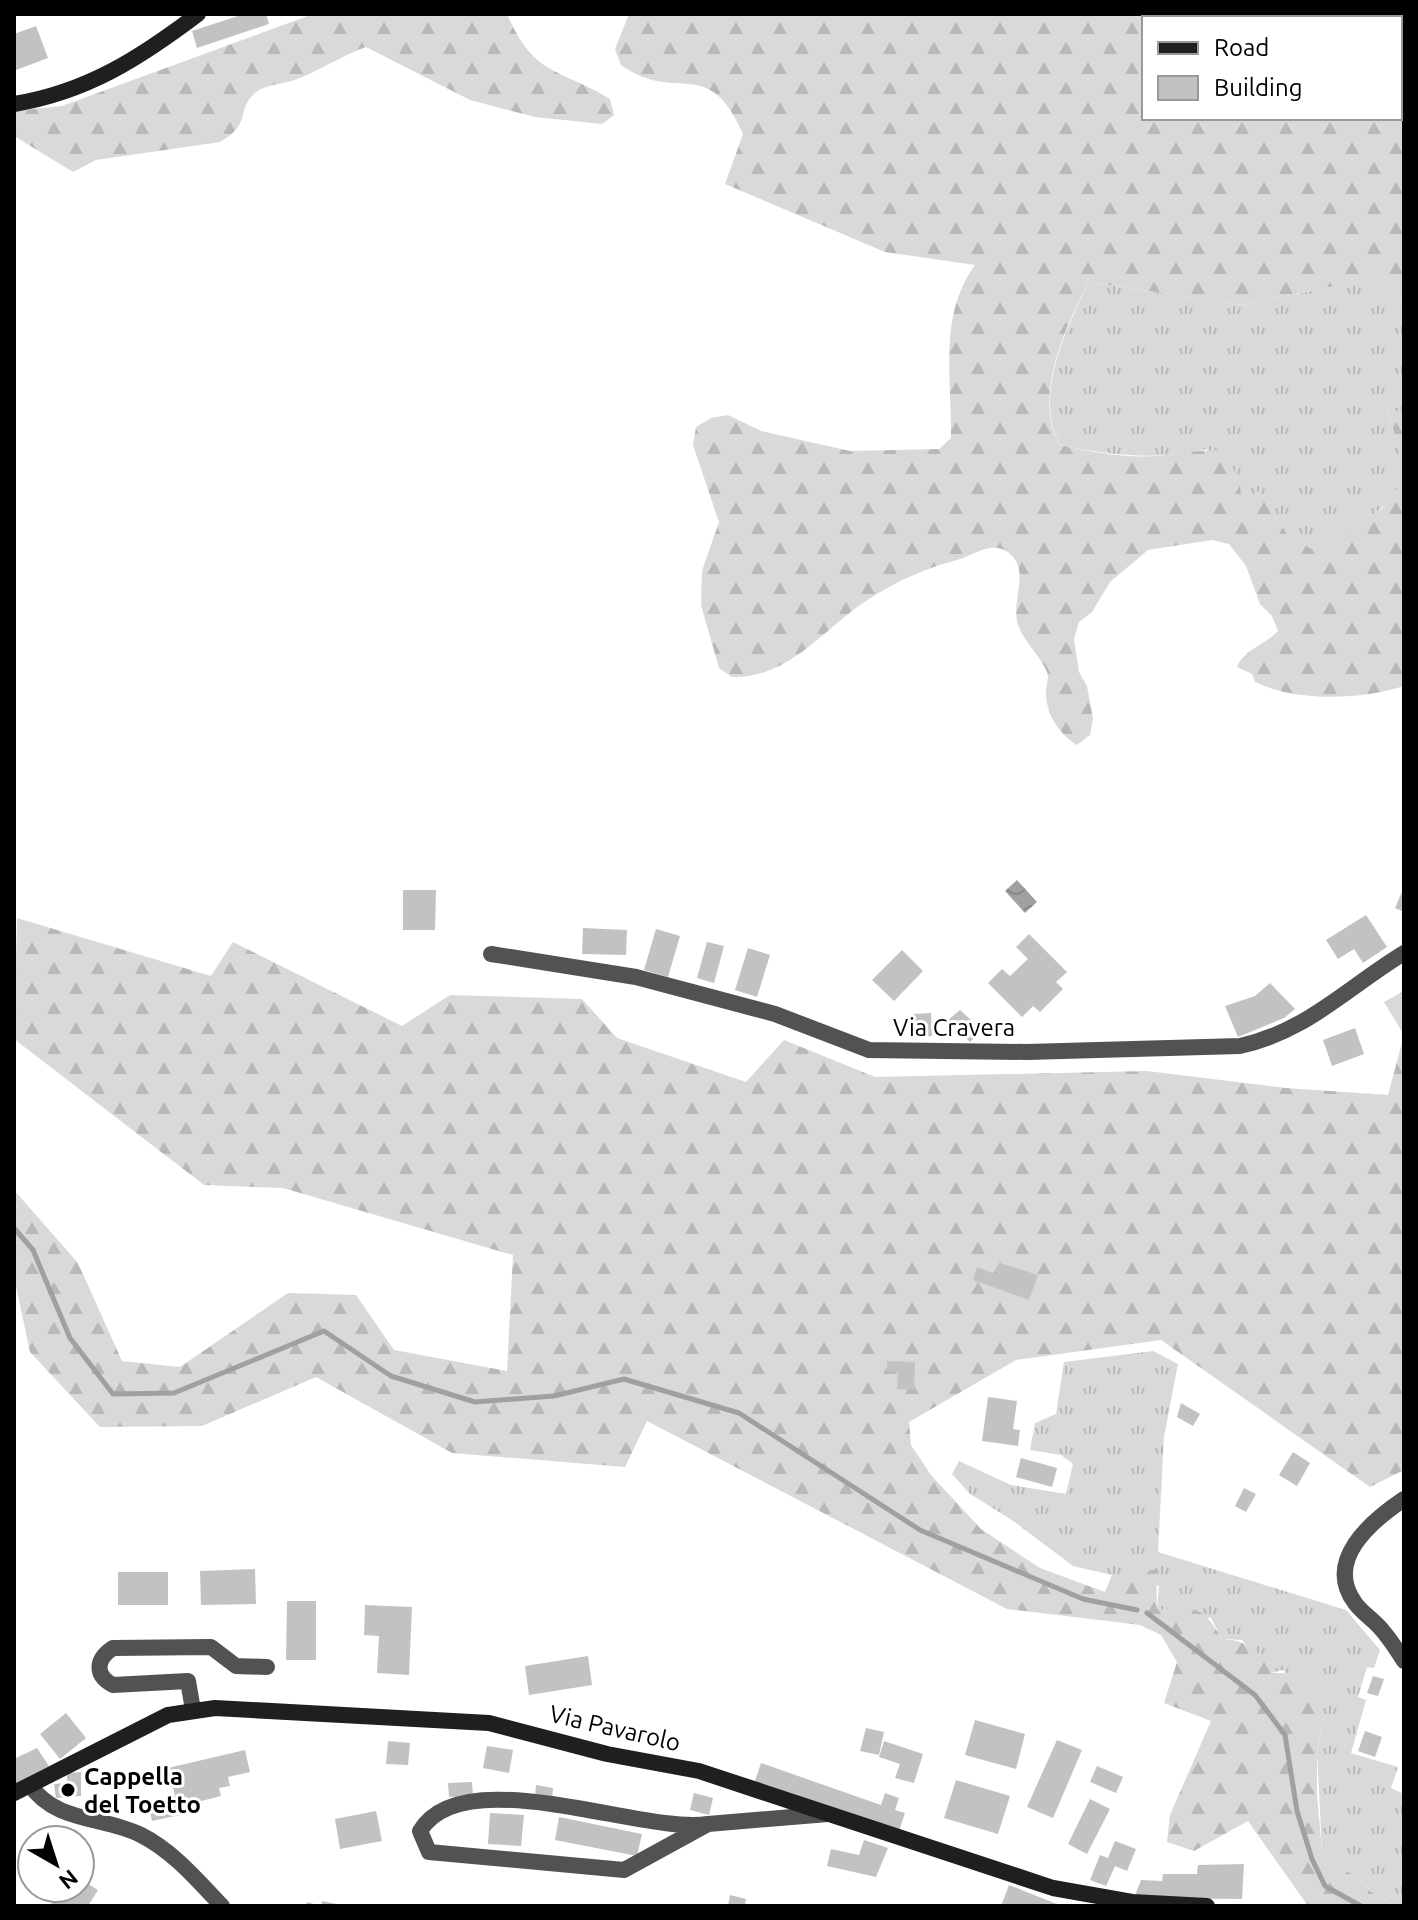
<svg xmlns="http://www.w3.org/2000/svg" width="1418" height="1920" viewBox="0 0 1418 1920" font-family="Ubuntu,sans-serif">
<defs>
<pattern id="grass-tufts" width="24" height="20" patternUnits="userSpaceOnUse" patternTransform="scale(2)"><rect width="24" height="20" fill="#d9d9d9"/><path d="M3 7l-1-3M5 7V3M7 7l1-3M15 17l-1-3M17 17v-4M19 17l1-3" fill="none" stroke="#b8b8b8"/></pattern>
<pattern id="forest-firs" width="22" height="20" patternUnits="userSpaceOnUse" patternTransform="scale(2)"><rect width="22" height="20" fill="#d9d9d9"/><path d="M5 1l3.5 6h-7zM16 11l3.5 6h-7z" fill="#b8b8b8"/></pattern>
<pattern id="water-waves" width="16" height="10" patternUnits="userSpaceOnUse" patternTransform="scale(2)"><rect width="16" height="10" fill="#a0a0a0"/><path d="M0 5q4-4 8 0t8 0" fill="none" stroke="#888"/></pattern>
</defs>
<rect width="100%" height="100%" fill="#fff"/>
<!-- grass -->
<path fill="url(#grass-tufts)" d="M1384,276L1404,302V411L1388,412C1393,429 1409,460 1404,478C1395,511 1339,533 1312,549L1287,534L1260,492L1241,500L1207,449C1158,461 1108,455 1060,445C1033,394 1067,330 1088,282L1242,305Z
M1153,1351L1178,1364L1164,1437L1158,1552L1346,1610L1380,1650L1374,1668L1367,1667L1358,1697L1366,1700L1351,1753L1398,1767L1391,1788L1404,1794V1906H1396L1371,1892L1358,1876L1335,1867L1322,1851L1317,1752L1324,1718L1283,1670L1271,1673L1242,1640L1222,1639L1211,1618L1157,1610L1159,1586L1073,1566L1012,1520L970,1494L952,1474L959,1461L1011,1485L1066,1494L1073,1464L1061,1455L1030,1450L1035,1423L1056,1414L1064,1362Z"/>
<!-- forest -->
<path fill="url(#forest-firs)" fill-rule="evenodd" d="M313,14H507C535,78 558,67 610,99L614,115L602,124L535,117L470,100L366,47C341,56 321,70 297,79C283,85 267,83 255,93C235,111 253,123 220,142L96,160L73,172L14,136V111L62,106Z
M629,14H1404V302L1384,276L1242,305L1088,282C1066,328 1032,396 1060,445C1091,452 1124,458 1155,456C1179,455 1201,448 1224,451L1240,482L1241,499L1260,491L1287,534L1312,549L1382,509L1404,479V686C1360,700 1297,702 1255,682L1252,674L1237,667C1243,650 1266,644 1278,631L1272,616L1260,604L1246,566L1229,544L1212,540L1148,550L1110,582L1092,612L1079,622L1074,639L1079,672L1087,686L1093,719L1090,735L1077,745C1058,733 1045,712 1046,690C1047,683 1049,677 1047,672C1040,655 1024,642 1018,625C1010,600 1033,568 1006,551C991,542 975,554 960,559C924,569 898,580 866,601C822,630 790,678 732,677L719,668L701,605L702,571L719,522L693,445L696,427L711,418L728,415L761,431L850,451L939,449L951,438C952,378 938,316 975,265L885,252L725,184L743,134C708,53 677,105 621,65L615,49ZM1400,18V118H1144V18Z
M1388,411H1404V465Z
M17,918L211,976L233,942L402,1026L450,995L582,999L617,1038L746,1082L784,1040L875,1077L1147,1071L1286,1088L1388,1095L1404,1035L1384,1002L1404,991V1470L1370,1487L1161,1340L1016,1360L909,1422L911,1445L931,1475L981,1529L1040,1568L1105,1592L1112,1575L1125,1577L1156,1569L1157,1610C1193,1606 1203,1605 1222,1639C1248,1641 1260,1649 1271,1673H1301L1320,1688L1324,1718L1317,1752V1794L1322,1851L1335,1867L1358,1876L1371,1892L1396,1906H1308L1248,1821L1194,1851L1167,1842L1170,1815L1211,1721L1164,1703L1177,1662L1161,1635L1140,1625L1007,1609L647,1421L625,1467L452,1453L316,1377L202,1426L100,1427L30,1352L14,1277V1190L78,1263L122,1361L180,1367L288,1293L356,1295L394,1350L507,1371L513,1255L283,1188L204,1185L14,1039Z"/>
<!-- water -->
<path fill="url(#water-waves)" d="M1017,880L1037,902L1025,913L1005,891Z"/>
<g fill="none" stroke-linecap="round" stroke-linejoin="round">
<!-- stream -->
<path stroke="#a0a0a0" stroke-width="5" d="M14,1228L33,1250L70,1338L113,1394L174,1393L324,1331L391,1376L475,1402L554,1396L624,1379L739,1413L920,1530L1083,1599L1137,1610
M1147,1613L1255,1695L1285,1735L1297,1811L1312,1859L1325,1886L1361,1906"/>
</g>
<!-- building -->
<path fill="#c2c2c2" d="M244,14H266L269,24L197,48L192,31Z
M36,26L48,58L16,70L14,34Z
M1404,887V912L1395,908Z
M403,890H436L435,930H403Z
M1366,915L1387,947L1363,963L1354,949L1338,959L1326,940Z
M583,928L627,930L626,955L582,954Z
M656,929L680,936L668,977L644,970Z
M1029,934L1067,972L1056,982L1063,989L1040,1012L1033,1006L1022,1017L988,983L1002,969L1010,976L1028,959L1016,947Z
M707,942L724,946L714,983L697,978Z
M748,948L770,955L757,997L735,990Z
M902,950L923,971L894,1001L872,980Z
M1270,983L1295,1009L1284,1018L1238,1037L1225,1006L1255,996Z
M960,1010L982,1030L970,1042L948,1020Z
M931,1013L932,1036L912,1037L911,1014Z
M1355,1028L1364,1054L1332,1066L1323,1040Z
M999,1263L1038,1275L1029,1300L973,1280L977,1267L995,1274Z
M887,1361L915,1362L914,1390L897,1389L898,1372L887,1371Z
M988,1397L1017,1401L1013,1429L1020,1430L1018,1446L982,1441Z
M1181,1403L1200,1414L1193,1426L1177,1417Z
M1293,1452L1310,1463L1297,1486L1279,1475Z
M1021,1458L1057,1468L1052,1487L1016,1477Z
M1244,1488L1256,1494L1246,1512L1235,1506Z
M255,1569L256,1604L201,1605L200,1571Z
M118,1572H168V1605H118Z
M287,1601H316V1660H286Z
M365,1605L412,1607L409,1675L377,1673L379,1636L364,1635Z
M588,1656L592,1685L529,1695L525,1666Z
M1373,1676L1384,1679L1378,1696L1367,1693Z
M66,1713L86,1738L60,1759L40,1734Z
M975,1720L1025,1734L1016,1769L965,1755Z
M866,1728L884,1732L879,1755L860,1751Z
M1365,1731L1382,1737L1375,1757L1358,1751Z
M1057,1740L1082,1750L1053,1818L1027,1807Z
M388,1741L410,1743L408,1765L386,1764Z
M884,1741L923,1754L914,1783L895,1778L900,1764L879,1757Z
M487,1746L513,1750L509,1773L483,1768Z
M37,1748L49,1766L14,1784V1759Z
M245,1750L250,1772L228,1777L230,1786L219,1788L221,1796L182,1806L184,1814L152,1821L148,1802L175,1796L168,1768Z
M761,1763L881,1805L885,1793L899,1798L895,1810L905,1813L898,1834L754,1784Z
M1097,1766L1123,1777L1116,1793L1090,1782Z
M81,1772V1796L56,1798L54,1784L67,1783V1773Z
M956,1780L1010,1796L998,1834L944,1818Z
M472,1782L473,1796L449,1797L448,1783Z
M536,1785L553,1788L552,1800L535,1797Z
M694,1793L713,1798L709,1815L690,1810Z
M1090,1799L1110,1809L1087,1854L1068,1844Z
M376,1811L382,1841L340,1849L335,1819Z
M490,1813L524,1815L521,1846L488,1844Z
M559,1817L642,1834L637,1856L555,1840Z
M864,1840L888,1848L876,1877L827,1866L831,1849L859,1855Z
M1115,1841L1136,1849L1127,1871L1115,1866L1106,1886L1090,1880L1100,1855L1108,1858Z
M1244,1864L1242,1899L1134,1898L1141,1880L1162,1881L1163,1874H1197L1198,1865Z
M80,1879L98,1890L88,1906H50L61,1888H80Z
M1009,1885L1062,1906H1001Z
M730,1895L746,1899L745,1906H728Z
M322,1901L342,1905V1906H306L307,1902L321,1906Z"/>
<g fill="none" stroke-linecap="round" stroke-linejoin="round">
<!-- street -->
<path stroke="#525252" stroke-width="16" d="M491,954L636,977L775,1014L869,1050L1027,1052L1240,1046C1306,1032 1348,987 1404,953
M1404,1499C1370,1522 1324,1561 1355,1603C1362,1613 1374,1620 1382,1630C1390,1639 1397,1650 1404,1661
M193,1710L188,1681L113,1685C94,1675 96,1659 113,1648L211,1647L236,1666L267,1667
M30,1785C56,1823 103,1816 141,1835C173,1851 198,1881 222,1906
M708,1824C643,1835 463,1759 420,1831L429,1852L624,1870L708,1824L828,1814"/>
<!-- secondary -->
<path stroke="#1f1f1f" stroke-width="16" d="M14,104C87,92 140,58 198,14
M14,1793L168,1715L215,1708L489,1723L607,1754L699,1771L1053,1888L1132,1902L1207,1906"/>
</g>
<!-- markers -->
<circle fill="#000" stroke="#fff" stroke-width="3" cx="68" cy="1790" r="8"/>
<g text-anchor="middle" dominant-baseline="central" stroke-width="6" stroke-linejoin="round" paint-order="stroke">
<!-- street labels -->
<g font-size="24" fill="#000" stroke="#fff">
<text x="954" y="1027">Via Cravera</text>
<text transform="translate(615 1728) rotate(13)">Via Pavarolo</text>
</g>
<!-- poi labels -->
<g font-size="24" font-weight="bold" fill="#000" stroke="#fff" text-anchor="start">
<text x="84" y="1776">Cappella<tspan x="84" dy="28">del Toetto</tspan></text>
</g>
</g>
<!-- border -->
<rect width="1418" height="1920" fill="none" stroke="#000000" stroke-width="32"/>
<!-- legend -->
<rect x="1142" y="16" width="260" height="104" fill="#ffffff" stroke="#999999" stroke-width="2"/>
<rect x="1158" y="42" width="40" height="12" fill="#1f1f1f" stroke="#999999" stroke-width="2"/>
<text x="1214" y="56" font-size="24" fill="#000000">Road</text>
<rect x="1158" y="76" width="40" height="24" fill="#c2c2c2" stroke="#999999" stroke-width="2"/>
<text x="1214" y="96" font-size="24" fill="#000000">Building</text>
<!-- north arrow -->
<g transform="translate(56 1864) rotate(141)"><circle r="38" fill="#ffffff" stroke="#999999" stroke-width="2"/>
<path d="M0-6L14 30L0 20L-14 30Z" fill="#000000"/>
<text y="-12" font-size="22" font-weight="bold" text-anchor="middle" fill="#000000">N</text>
</g>
</svg>
